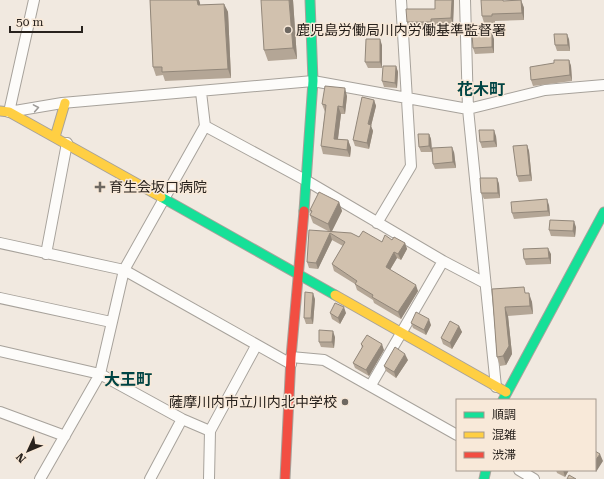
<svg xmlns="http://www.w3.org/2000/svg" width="604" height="479" viewBox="0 0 604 479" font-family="'Roboto Serif','Noto Sans JP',serif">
<rect width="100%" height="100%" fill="#f1e9e0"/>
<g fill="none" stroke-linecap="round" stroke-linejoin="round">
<defs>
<path id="street" d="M34,0L9,112L62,103L313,81L468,109L545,90L604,85
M465,0L468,109L496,387
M205,126L307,181L443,261L485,283
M377,223L411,166L401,0
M0,243L124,270L291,364
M46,254L67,143
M0,298L111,322
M0,351L100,374L182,419L210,431
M291,357L324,360L457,435
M371,385L443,261
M0,412L65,436
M519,470L534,479
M40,479L100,374L124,270L205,126L201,92
M150,479L182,419
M209,479L210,431L256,346"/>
<path id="fast" d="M161,197L335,295
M304,211L313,81L310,0
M503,400L604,212
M484,479L486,470"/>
<path id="slow" d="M0,111L9,112L161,197
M55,137L65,103
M335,295L506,392"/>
<path id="jam" d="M285,479L291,357L304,211"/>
</defs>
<!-- street casing -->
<use href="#street" stroke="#a7a29b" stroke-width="12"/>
<!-- fast casing -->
<use href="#fast" stroke="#a7a29b" stroke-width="11"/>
<!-- slow casing -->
<use href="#slow" stroke="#a7a29b" stroke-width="11"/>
<!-- jam casing -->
<use href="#jam" stroke="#a7a29b" stroke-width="11"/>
<!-- street -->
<use href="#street" stroke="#fdfcfa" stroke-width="10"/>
<!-- fast -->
<use href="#fast" stroke="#16e098" stroke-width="9"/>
<!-- slow -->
<use href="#slow" stroke="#ffcf43" stroke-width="9"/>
<!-- jam -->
<use href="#jam" stroke="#f24e42" stroke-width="9"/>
</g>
<!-- wall -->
<path fill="#b4a696" d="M150,0H199L200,5L224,4L228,12L231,78L165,81L163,75L156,76L153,67Z
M293,0L297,59L268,61L264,50Z
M435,0H454L453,24L433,25V28H409L407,22L435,9Z
M521,0L524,8V20L495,21V23H484L482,16L505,1Z
M494,39V53L475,54L473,48Z
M569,39L570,51H557L555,45Z
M382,45V68H368L365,62Z
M569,60L571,66L572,81L533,86L531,80L554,63Z
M396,66L398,72L397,88L384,87L382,81Z
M347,96L345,114H341L338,139L348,140L351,148L350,157L323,154L321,146L325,112L322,104Z
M374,100L376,106L371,126L373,131L369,149L355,146L353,140Z
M429,134L431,139L432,152H421L419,147Z
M496,136L497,147L482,148L480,142Z
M527,145L529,151L532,181L519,182L517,176Z
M454,152L456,168L435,169L433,164Z
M497,178L499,184L500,198L484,199L481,193Z
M339,202L342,211L332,231L382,242L392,240L405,243L407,249L401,260L397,258L390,270L418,291L401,319L374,303L373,300L357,290L355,284L334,271L332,264L343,246L332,240L318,269L309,268L307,262L328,231L313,223L310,215L311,213L310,210Z
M549,205L550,216L514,219L512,213Z
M576,227L575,237L551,236L549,230Z
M551,254V264L526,265L524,259Z
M492,289L526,293L532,302L533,314L508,316L512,354L506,365L500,366L497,357Z
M315,299L313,324H306L304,318Z
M330,313H346L340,324L332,319Z
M411,323L431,325L426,335L413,328Z
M459,326L462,332L452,349L443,344L441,338Z
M335,337L334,348L321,347L319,342Z
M361,344L384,350L369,376L355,368L353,363L362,348Z
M408,360L396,378L386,371L384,366Z
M556,470H569L565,477L557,473Z"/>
<!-- shaded-wall -->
<path fill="#92877a" d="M197,0H199L200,3L201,14L198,5Z
M289,0H293L297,59L293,48Z
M452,0H454L453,24L451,18Z
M521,0L524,8V20L522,13Z
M224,4L228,12L231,78L228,69Z
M431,19L433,25V28L431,22Z
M492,33L494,39V53L492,47Z
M567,34L569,39L570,51L568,45Z
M380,39L382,45V68L380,62Z
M569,60L571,66L572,81L570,75Z
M396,66L398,72L397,88L395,83Z
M345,88L347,96L345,114L343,107Z
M374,100L376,106L371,126L373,131L369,149L367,143L368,124Z
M338,106L341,114L337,146L334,139Z
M494,130L496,136L497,147L494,141Z
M429,134L431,139L432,152L429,146Z
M348,140L351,148L350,157L347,150Z
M527,145L529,151L532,181L530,175Z
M452,147L454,152L456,168L453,162Z
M497,178L499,184L500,198L498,193Z
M547,199L549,205L550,216L548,211Z
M339,202L342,211L331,233L328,224Z
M574,221L576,227L575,237L573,231Z
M330,233L332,240L318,269L316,263Z
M405,243L407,249L401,260L398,254Z
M548,248L551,254V264L549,258Z
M394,252L397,258L388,273L386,267Z
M416,285L418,291L401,319L398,312Z
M313,293L315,299L313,324L311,318Z
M529,293L532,302L533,314L530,306Z
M344,307L346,313L340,324L338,318Z
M505,307L508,316L512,354L506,365L503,356Z
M429,319L431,325L426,335L424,330Z
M459,326L462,332L452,349L450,343Z
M333,331L335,337L334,348L332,342Z
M382,344L384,350L369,376L366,370Z
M405,354L408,360L396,378L394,372Z
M600,454L603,461L596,472L595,469V461Z
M563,470H569L565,477Z"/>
<!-- building -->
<path fill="#d1c1ae" stroke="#92877a" d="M150,0H197L198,5L224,4L228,69L162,72V67H153Z
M261,0H289L293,48L264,50Z
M435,0H452L451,18L431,19V22H407L406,9H435Z
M481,0H503V1L521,0L522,13L492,14V16H482Z
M492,33V47L473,48L472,34Z
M554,34H567L568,45H555Z
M366,39H380V62H365Z
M554,60H569L570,75L531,80L530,67L554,63Z
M383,66H396L395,83L382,81Z
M325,86L345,88L343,107L338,106L334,139L348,140L347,150L321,146L326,105L322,104Z
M362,97L374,100L368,124L371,125L367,143L353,140Z
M479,130H494V141L480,142Z
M418,134H429V146L419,147Z
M527,145L530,175L517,176L513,146Z
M452,147L453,162L433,164L432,148Z
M480,178H497L498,193H481Z
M319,192L339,202L328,224L310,215L312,211L310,210Z
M547,199L548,211L512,213L511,202Z
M550,220L574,221L573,231L549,230Z
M309,230L351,233L359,237L363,231L382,242L385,235L392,240L394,237L405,243L398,254L394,252L386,267L416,285L398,312L372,297L373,295L355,284L357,281L332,264L345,242L330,233L316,263L307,262Z
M548,248L549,258L524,259L523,249Z
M524,287L525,293H529L530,306L505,307L509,346L503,356L497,357L492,289Z
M305,292L313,293L311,318H304Z
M335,303L344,307L338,318L330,313Z
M416,312L429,319L424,330L411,323Z
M450,321L459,326L450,343L441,338Z
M319,330L333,331L332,342H319Z
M367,335L382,344L366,370L353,363L363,346L361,344Z
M395,347L405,354L394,372L384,366Z
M595,451L600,454L595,461Z
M569,475L576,479H567Z"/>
<!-- one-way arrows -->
<defs><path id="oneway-chevron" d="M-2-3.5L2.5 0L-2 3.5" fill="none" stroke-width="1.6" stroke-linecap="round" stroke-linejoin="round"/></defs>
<use stroke="#9d9a97" href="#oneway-chevron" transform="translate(36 108) rotate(-10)"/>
<!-- markers -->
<g fill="#6e6861" stroke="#f8e9d9" stroke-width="1.5">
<circle cx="288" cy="30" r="4"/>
<path d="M98 181h4v4h4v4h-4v4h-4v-4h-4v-4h4z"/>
<circle cx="345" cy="402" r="4"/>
</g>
<g text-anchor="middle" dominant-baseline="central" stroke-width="3" stroke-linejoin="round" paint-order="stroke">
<!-- poi labels -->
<g font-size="14" fill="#28221d" stroke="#f8e9d9" text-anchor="start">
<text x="296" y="30">鹿児島労働局川内労働基準監督署</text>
<text x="109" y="187">育生会坂口病院</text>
<text x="337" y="402" text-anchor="end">薩摩川内市立川内北中学校</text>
</g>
<!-- quarter labels -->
<g font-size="16" font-weight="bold" fill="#004443" stroke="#f8e9d9">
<text x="481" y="89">花木町</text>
<text x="128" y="379">大王町</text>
</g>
</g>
<!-- legend -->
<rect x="456" y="399" width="140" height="72" fill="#f8e9d9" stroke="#a5998e"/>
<rect x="464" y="412" width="20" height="6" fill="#16e098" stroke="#a5998e"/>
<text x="492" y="419" font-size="12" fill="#28221d">順調</text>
<rect x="464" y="432" width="20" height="6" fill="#ffcf43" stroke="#a5998e"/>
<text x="492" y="439" font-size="12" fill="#28221d">混雑</text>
<rect x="464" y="452" width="20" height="6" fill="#f24e42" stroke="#a5998e"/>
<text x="492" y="459" font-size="12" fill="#28221d">渋滞</text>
<!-- north arrow -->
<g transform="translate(28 451) rotate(226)" stroke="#f8e9d9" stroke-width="3" paint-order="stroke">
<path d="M0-3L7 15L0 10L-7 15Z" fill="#28221d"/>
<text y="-6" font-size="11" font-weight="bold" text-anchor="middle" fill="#28221d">N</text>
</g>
<!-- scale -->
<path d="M10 26v6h72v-6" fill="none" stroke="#28221d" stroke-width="2"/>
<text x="16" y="26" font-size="12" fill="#28221d" stroke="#f8e9d9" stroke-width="3" paint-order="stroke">50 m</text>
</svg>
